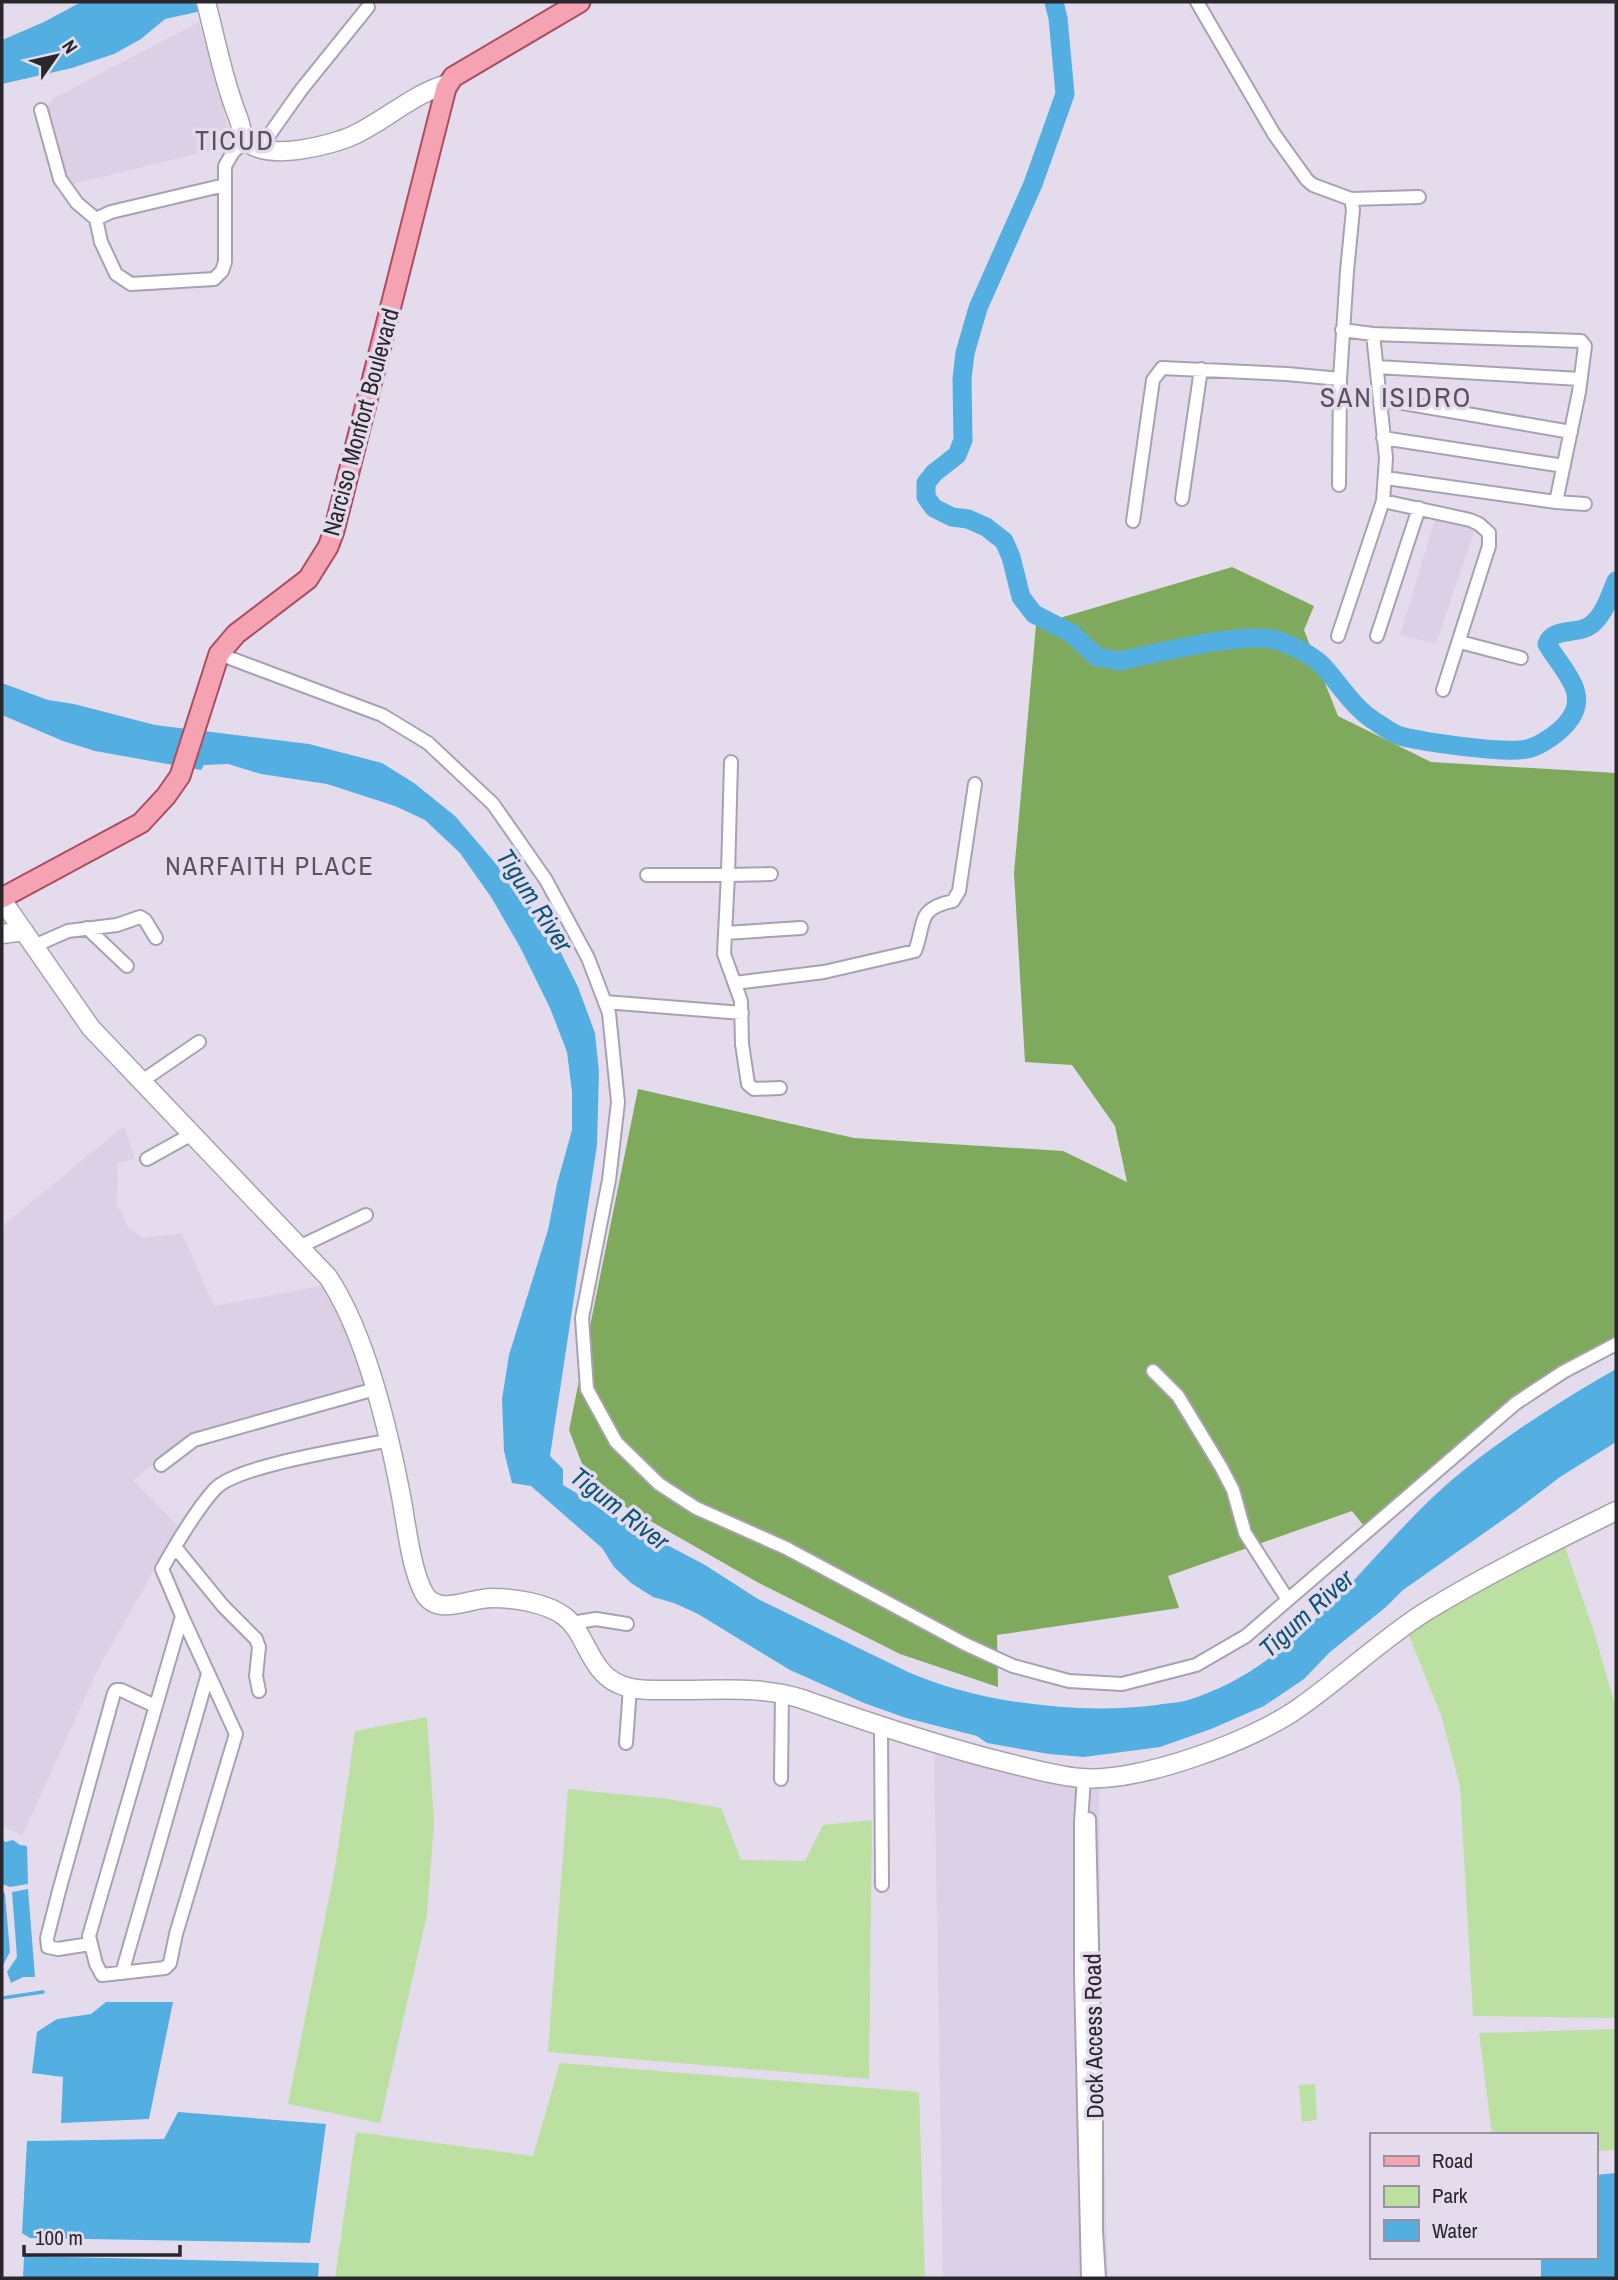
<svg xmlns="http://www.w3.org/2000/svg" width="1618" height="2280" viewBox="0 0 1618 2280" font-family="'Archivo Narrow',sans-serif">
<rect width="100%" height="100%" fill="#e4dcec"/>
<!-- built -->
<path fill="#dcd0e7" d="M199,22L233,145L69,185L47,108L52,99Z
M1436,516L1475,529L1436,644L1400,635Z
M124,1126L135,1159L118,1163L117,1204L129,1228L144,1238L182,1233L214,1306L325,1285L333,1296L365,1383L268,1413L198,1431L133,1480L179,1527L100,1665L22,1836L2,1825V1226Z
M934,1748L1099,1785L1102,2072L1108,2278H943Z"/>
<!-- green -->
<path fill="#bcdfa2" d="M1565,1547L1595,1635L1616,1709V2018L1473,2016L1460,1786L1441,1715L1408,1633L1515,1570Z
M427,1717L434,1822L427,1914L380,2123L288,2104L335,1868L355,1731Z
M568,1789L668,1799L721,1808L741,1860L805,1861L823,1825L872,1820L869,2079L548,2052Z
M1616,2029V2150L1595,2151V2135H1492L1479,2033Z
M560,2063L919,2092L925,2278H335L356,2132L533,2156Z
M1315,2084L1317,2120L1302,2122L1299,2085Z"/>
<!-- forest -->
<path fill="#7fa95c" d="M1232,567L1314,606L1304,630L1338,716L1431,762L1616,773V1338L1516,1398L1364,1526L1352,1511L1168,1576L1179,1608L997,1635L998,1687L900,1654L757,1582L591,1487L569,1430L638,1089L854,1138L1063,1151L1127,1182L1115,1126L1072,1065L1025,1062L1014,873L1036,625Z"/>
<!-- water -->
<path fill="#53afe2" d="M81,2H219L197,12L165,19L141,39L114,54L72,68L2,84V40L44,22Z
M2,683L48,700L74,704L155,725L309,744L382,763L414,783L455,816L521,893L555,941L578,987L595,1033L599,1072L597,1145L550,1456L563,1469V1485L635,1528L705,1565L758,1599L908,1672C978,1703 1081,1715 1157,1705C1167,1703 1179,1703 1188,1700C1215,1692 1246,1676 1268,1659C1331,1614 1378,1549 1434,1496C1488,1446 1552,1406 1616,1369V1442L1560,1477L1514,1512L1403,1590L1386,1607L1330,1652L1304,1679L1264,1706L1211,1729L1160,1747L1084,1757L1049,1754L987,1743L977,1736L906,1718L864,1703L790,1670L698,1614L674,1603L653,1597L631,1583L614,1567L602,1548L531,1486L512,1483L504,1451L502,1399L509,1355L548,1230L557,1184L572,1130V1092L567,1052L550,1008L520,947L491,897L460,853L425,820L395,806L327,784L261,774L228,764L204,765L201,770L95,751L63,741L2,715Z
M2,1839L5,1842L13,1840L20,1845L27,1846L28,1884L10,1887L2,1884Z
M28,1889L35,1977H23L11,1983L7,1972L17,1957L12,1892Z
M2,1890L5,1894L10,1952L2,1967Z
M106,2002H173L149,2119L61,2123L63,2077L32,2073L37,2032L57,2019L91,2014Z
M178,2112L326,2124L310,2243L30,2238L22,2233L27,2141L164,2139Z
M1616,2173V2278H1541V2257H1595V2175Z
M24,2256L319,2263L318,2278H23Z"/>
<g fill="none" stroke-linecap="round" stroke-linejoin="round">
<!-- stream -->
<path stroke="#53afe2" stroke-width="3.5" d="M2,1998L43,1992"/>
<!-- river -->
<path stroke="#53afe2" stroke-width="19" d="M1054,2L1058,18L1065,94L1033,184L978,308L965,353L962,379L963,440L957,455L934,473L926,483V497L934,508L952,517L968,519L986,527L1004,541L1011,557L1021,597L1034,614L1071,633L1097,657L1119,661C1154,654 1244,631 1276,640C1291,645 1310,654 1322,665C1339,683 1352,706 1373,720C1381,725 1391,733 1400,736C1425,742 1503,754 1527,749C1541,746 1562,731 1570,719C1590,692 1560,667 1547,644C1552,627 1578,635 1591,625C1604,615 1610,596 1616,581"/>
<defs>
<path id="street" d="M41,110L60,179L77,203L96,219L101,242L116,274L131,284L214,279L222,271L225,262V166L233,152L246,140
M260,148L301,90L368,7
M1351,199L1419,197
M96,219L111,212L225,185
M1342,330L1373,334L1581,341L1585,346L1579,392L1556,502
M1377,367L1580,379
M1380,399L1571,432
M1383,438L1564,466
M1386,478L1556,502L1585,504
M1339,485L1340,379
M1182,499L1201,369
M1383,501L1470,520L1479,524L1489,533V546L1443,690
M1133,521L1153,380L1162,368L1287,374L1340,379L1347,271L1353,210L1351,199L1313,185L1307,180L1274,134L1197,2
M1338,636L1383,501L1386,458L1373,334
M1377,636L1419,508
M1460,642L1521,658
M219,654L382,715L428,743L493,804L546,880L588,958L609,1013L618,1102L609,1180L582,1318L587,1389L616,1442L659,1484L696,1508L786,1548L965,1644L1013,1666L1069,1681L1122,1684L1196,1665L1246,1636L1516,1403L1563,1372L1616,1344
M731,762L728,875L771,874
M647,875H728L724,954L741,1001L742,1044L748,1084L754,1089L780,1088
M87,928L127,966
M726,933L801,928
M34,946L68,931L117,925L140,917L145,920L156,938
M735,983L824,972L915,951C926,922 916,909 953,901L959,891L975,784
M605,1002L742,1013
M142,1081L199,1042
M147,1159L192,1134
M299,1247L366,1215
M1153,1371L1178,1396L1221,1467L1233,1490L1245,1533L1288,1600
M161,1465L194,1440L375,1389
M175,1547L223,1606L256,1639L259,1647L256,1676L259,1691
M182,1616L236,1734L176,1934L170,1963L165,1968L102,1975L96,1964L89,1936L182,1616L162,1569C176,1544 195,1511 215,1489C237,1465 354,1448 390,1440
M572,1623L596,1619L627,1624
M881,1727L882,1885
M626,1743L630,1687
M1084,1778L1081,1822V1974L1088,2278
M781,1779L782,1693
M1089,1819L1096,2116V2231L1099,2278
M90,1944L58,1949L48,1947L47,1938L59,1891L114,1693L116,1690H121L155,1706
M122,1973L208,1674"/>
<path id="secondary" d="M206,2C216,41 224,82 239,120C241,126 242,136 246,140C265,163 332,145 354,135C386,120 414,93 448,84
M2,900L91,1028L328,1277C366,1334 388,1428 401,1496C406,1522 411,1570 424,1593C438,1618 471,1597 493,1598C515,1598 546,1603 564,1616C587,1633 589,1673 621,1685C636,1691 654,1690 670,1690C713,1691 761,1685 802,1699C870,1723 938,1746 1008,1763C1032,1769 1057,1776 1081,1778C1139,1783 1253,1741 1300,1707C1343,1677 1381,1640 1425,1612C1487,1574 1551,1543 1616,1511
M2,934L24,931"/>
<path id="primary" d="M2,898L141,823L166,796L180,776L219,654L236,634L308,579L328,547L334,531L446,88L453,77L580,2"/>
</defs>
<!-- street casing -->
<use href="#street" stroke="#a9a1b0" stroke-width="16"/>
<!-- secondary casing -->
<use href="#secondary" stroke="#a9a1b0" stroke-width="21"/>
<!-- primary casing -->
<use href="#primary" stroke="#aa4f63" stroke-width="23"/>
<!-- street -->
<use href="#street" stroke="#fff" stroke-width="12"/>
<!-- secondary -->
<use href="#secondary" stroke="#fff" stroke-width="18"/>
<!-- primary -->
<use href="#primary" stroke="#f5a3b3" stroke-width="19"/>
</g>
<g text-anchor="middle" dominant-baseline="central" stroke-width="7" stroke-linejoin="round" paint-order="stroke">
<!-- street labels -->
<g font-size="24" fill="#29262c" stroke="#e4dcec">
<text transform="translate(360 422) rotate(-75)">Narciso Monfort Boulevard</text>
<text transform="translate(1093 2036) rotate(-91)">Dock Access Road</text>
</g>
<!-- neighbourhood labels -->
<g font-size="26" letter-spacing="2" fill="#59525f" stroke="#e4dcec">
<text x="270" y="865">NARFAITH PLACE</text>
</g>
<!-- water labels -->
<g font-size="26" font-style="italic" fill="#0b5577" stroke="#e4dcec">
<text transform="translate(535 900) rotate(57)">Tigum River</text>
<text transform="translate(620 1508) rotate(38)">Tigum River</text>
<text transform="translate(1306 1613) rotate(-42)">Tigum River</text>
</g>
<!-- quarter labels -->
<g font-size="28" letter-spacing="2" fill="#59525f" stroke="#e4dcec">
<text x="235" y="140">TICUD</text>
<text x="1396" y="397">SAN ISIDRO</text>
</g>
</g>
<!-- border -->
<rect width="1618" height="2280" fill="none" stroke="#29262c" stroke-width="7"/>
<!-- legend -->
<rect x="1370" y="2133" width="228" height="126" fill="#e4dcec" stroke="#99939f" stroke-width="2"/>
<rect x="1384" y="2156" width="35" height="10" fill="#f5a3b3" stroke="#99939f" stroke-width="2"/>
<text x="1432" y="2168" font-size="21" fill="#29262c">Road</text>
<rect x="1384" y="2186" width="35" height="21" fill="#bcdfa2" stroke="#99939f" stroke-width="2"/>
<text x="1432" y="2203" font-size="21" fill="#29262c">Park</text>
<rect x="1384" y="2220" width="35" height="21" fill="#53afe2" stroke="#99939f" stroke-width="2"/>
<text x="1432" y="2238" font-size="21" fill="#29262c">Water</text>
<!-- north arrow -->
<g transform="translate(56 56) rotate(56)" stroke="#e4dcec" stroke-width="5" paint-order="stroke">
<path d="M0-5L12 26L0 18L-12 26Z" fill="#29262c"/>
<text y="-10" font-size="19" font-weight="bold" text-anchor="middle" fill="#29262c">N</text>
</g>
<!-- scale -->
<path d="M24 2245v10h156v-10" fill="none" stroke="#29262c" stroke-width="3.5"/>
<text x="35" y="2245" font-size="21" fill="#29262c" stroke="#e4dcec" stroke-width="5" paint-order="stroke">100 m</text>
</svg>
